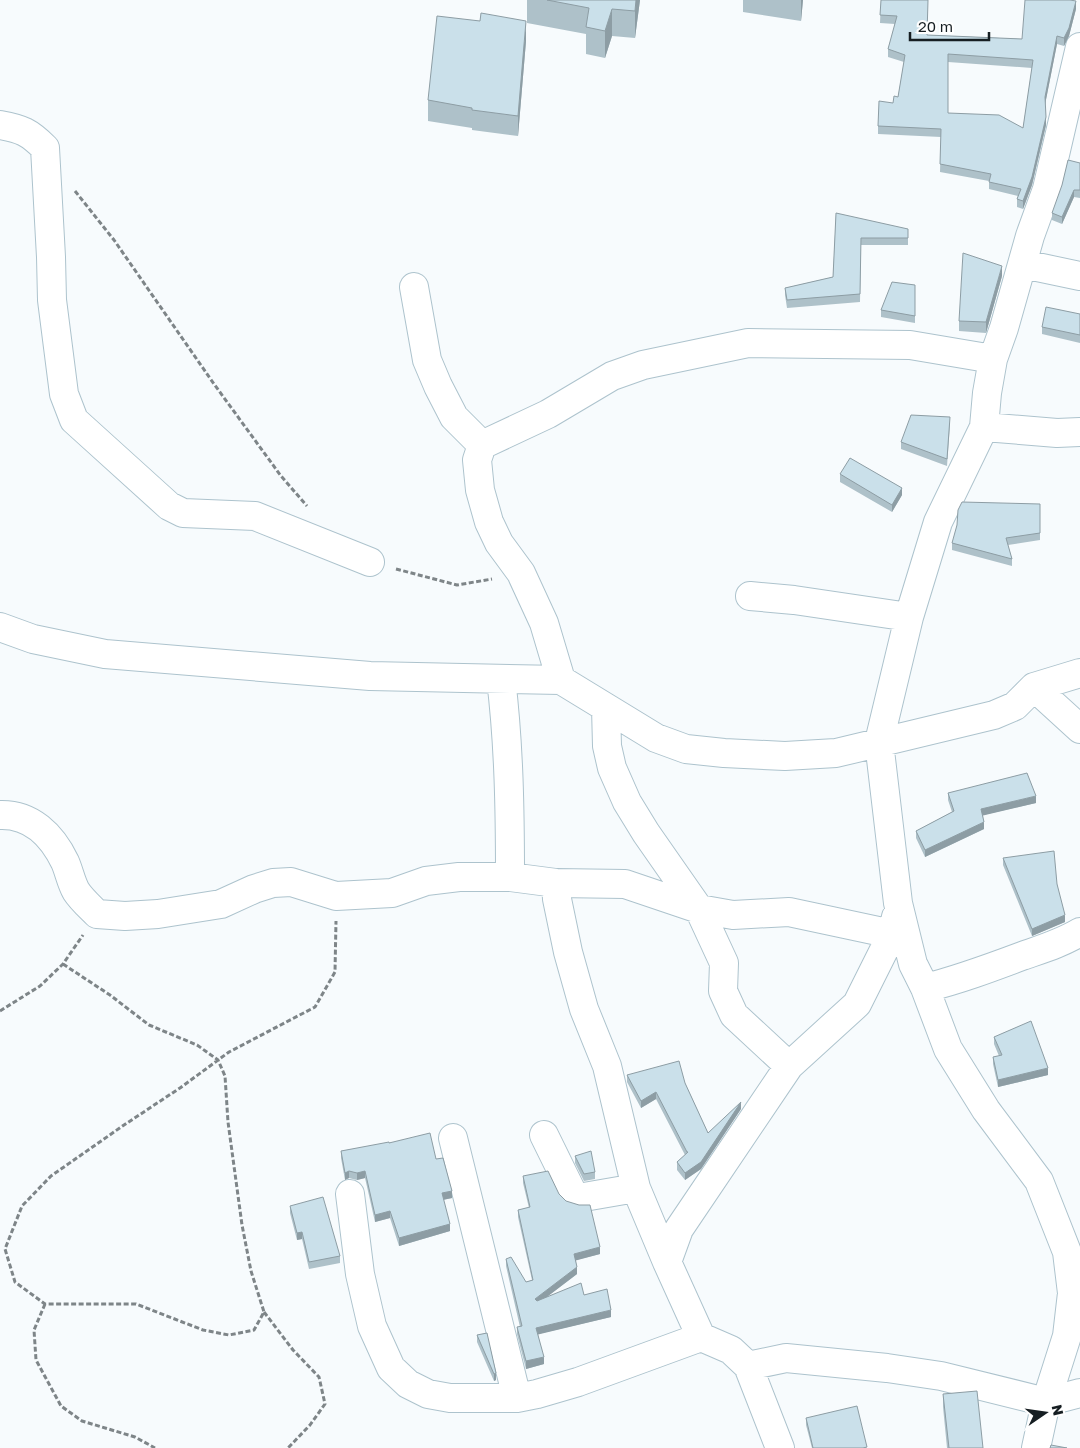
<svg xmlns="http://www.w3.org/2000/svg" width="1080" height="1448" viewBox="0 0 1080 1448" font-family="'Golos Text',sans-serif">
<rect width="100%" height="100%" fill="#f7fbfd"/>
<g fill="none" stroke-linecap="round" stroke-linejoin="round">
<defs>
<path id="minor" d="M0,125C22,129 29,132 45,148L51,257L52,300L64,394L74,420L169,506L183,513L255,516L370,562
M1023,264L1080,276
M414,287L427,360L438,386L454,417L482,445
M984,427L1057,433L1080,432
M750,596L794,600L909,617
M0,627L33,639L105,654L370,676L561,680L656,738L686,749L724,753L785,756L836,753L994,715L1015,706L1034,687L1080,673
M501,679C509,745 510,811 510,877
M561,680L544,623L521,573L499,543L489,522L480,490L477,460L482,445L548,414L612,376L643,365L748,343L910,345L993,359
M1034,687L1080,729
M606,708L607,746L612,768L627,802L646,833L699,909L724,963L723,991L734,1015L789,1066
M0,815C31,814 52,835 65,862C69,871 71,882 76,891C81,899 90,907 97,914L125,916L158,914L221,904L254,889L273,883L291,882L336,896L392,893L426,881L459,877H510L556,883L625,884L699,909L733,915L789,912L892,934
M556,883L557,899L568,952L584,1009L607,1066L636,1188L667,1262L701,1337L731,1350L748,1366L780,1448
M925,988C958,980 990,968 1022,956C1042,949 1062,943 1080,932
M544,1135L573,1194L579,1197H584L636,1188
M453,1138L517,1398
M350,1194L360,1274L372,1326L391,1368L408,1384L428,1394L450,1398H517L537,1394L578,1382L701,1337
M667,1262L679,1229L789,1066L857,1004L892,934L896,917
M748,1366L786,1358L887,1368L941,1376L1046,1402L1080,1393
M1036,1448L1046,1402L1067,1336L1072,1293L1067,1252L1039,1181L986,1110L948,1049L925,988L913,964L898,903L879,742L909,617L938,522L984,427L987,393L993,359L1004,328L1030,236L1047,189L1080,47"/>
</defs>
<!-- minor casing -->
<use href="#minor" stroke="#adc3cd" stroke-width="30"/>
<!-- path -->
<path stroke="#7e8588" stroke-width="3" stroke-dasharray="5 2.5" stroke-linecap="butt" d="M75,191L114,240L214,384L281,476L307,506
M396,569L457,585L492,579
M63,964L110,995L149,1025L197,1045L218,1060L225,1076L228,1122L242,1225L251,1271L264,1312L254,1330L229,1335L203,1330L136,1304H45L15,1282L5,1249L22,1206L51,1176L124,1125L180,1088L229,1052L315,1007L335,972L336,921
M0,1011L40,986L63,964L83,935
M45,1304L34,1330L36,1360L61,1406L82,1421L135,1437L155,1448
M264,1312L293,1350L319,1377L325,1404L310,1425L288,1448"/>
<!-- minor -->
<use href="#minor" stroke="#fff" stroke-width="28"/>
</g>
<!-- wall -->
<path fill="#aec1c9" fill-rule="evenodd" d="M527,0H640L635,38L612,36L605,58L586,54V34L527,23Z
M743,0H803L801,21L743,12Z
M881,0L927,35L1022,39L1076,9L1069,36L1064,46L1057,44L1045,104L1046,125L1032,185L1023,209L1017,207V199L1018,196L989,189V181L940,172L941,137L878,134V126L898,97L904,62L888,57V49L895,24L880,23ZM948,62L1032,68L1023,128L948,113Z
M526,41L518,136L472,130V128L428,121V100Z
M1080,163V198L1074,197L1062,224L1052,220V213Z
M836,213L908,237V245H861L860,302L787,308L785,295V288L833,277Z
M1002,276L986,333L959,331V321Z
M915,285V323L881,317V310Z
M1080,314V343L1042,334V327Z
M950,424L947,466L901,449V442Z
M840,474L902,495L892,512L840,482Z
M1040,504V540L1008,545L1012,559V566L952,550V543Z
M948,793L1036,803L983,815L984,829L925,857L916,838V831L952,812L948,800Z
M1003,858L1057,884L1065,922L1032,936L1003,865Z
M994,1037L1048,1075L998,1087L993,1064V1057L999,1056L994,1044Z
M627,1075L685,1083L708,1133L741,1109L701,1169L685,1180L677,1170V1162L685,1155L656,1099L641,1108L627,1082Z
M389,1143L436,1159L452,1198L443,1200L450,1231L399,1246L390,1218L375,1222L365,1178L357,1180L349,1178L345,1180L341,1158V1151Z
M575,1156L595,1172V1179L584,1181L575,1163Z
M523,1176L559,1194L600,1254L576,1260L577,1274L548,1296L584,1295L611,1317L538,1334L544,1364L526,1369L517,1334V1327H520L506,1266V1259L526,1282L532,1280L518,1217V1210L529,1208L523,1183Z
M290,1206L340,1256V1263L309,1269L302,1239L297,1240L290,1213Z
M487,1333L496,1380L494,1381L477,1342V1335Z
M943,1394L983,1448H947L943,1407Z
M806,1418L867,1448H812L806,1425Z"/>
<!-- shaded-wall -->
<path fill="#8d9da4" d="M636,0H640L635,38V11Z
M801,0H803L801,21Z
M1076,1V9L1069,36L1064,46V38Z
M612,9V36L605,58V31Z
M526,21V41L518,136V116Z
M1057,36V44L1045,105V97Z
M1046,117V125L1032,185L1023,209V201Z
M1074,190V197L1062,224V217Z
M1002,266V276L986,333V322Z
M902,488V495L892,512V505Z
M1036,796V803L981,816V809Z
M984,822V829L925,857V850Z
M1065,915V922L1032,936V929Z
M1048,1068V1075L998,1087V1080Z
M656,1092V1099L641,1108V1101Z
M741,1102V1109L701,1169L685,1180V1173Z
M349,1171V1178L345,1180V1173Z
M365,1171V1178L357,1180V1173Z
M452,1191V1198L442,1200V1193Z
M390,1211V1218L375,1222V1215Z
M450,1224V1231L399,1246V1238Z
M302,1232V1239L297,1240V1233Z
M600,1247V1254L574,1261V1254Z
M577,1267V1274L535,1306V1299Z
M611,1310V1317L536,1335V1328Z
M544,1357V1364L526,1369V1361Z
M496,1373V1380L494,1381V1374Z"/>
<!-- building -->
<path fill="#cae0ea" stroke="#8d9da4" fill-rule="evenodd" d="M547,0H636L635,11L612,9L605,31L586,27L589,8Z
M881,0H928L927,35L1022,39L1025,0H1070L1076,1L1069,28L1064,38L1057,36L1045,97L1046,117L1032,177L1023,201L1017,199L1021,189L989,182L991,174L940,164L941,129L878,126L879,101L893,103L894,96L898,97L905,55L888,49L897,16L880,15ZM948,54L1033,60L1023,128L999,115L948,113Z
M481,13L526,21L518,116L472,110V108L428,100L437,16L480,21Z
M1068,160L1080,163V190H1074L1062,217L1052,213L1062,185Z
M836,213L908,229V238H861L860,294L787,300L785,288L833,277Z
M963,253L1002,266L986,322L959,321Z
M892,282L915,285V316L881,310Z
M1046,307L1080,314V335L1042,327Z
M911,415L950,417L947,459L901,442Z
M850,458L902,488L892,505L840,474Z
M962,502L1040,504V533L1006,538L1012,559L952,543L957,525L958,510Z
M1027,773L1036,796L981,809L984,822L925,850L916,831L954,811L948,793Z
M1054,851L1057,884L1065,915L1032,929L1003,858Z
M1031,1021L1048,1068L998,1080L993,1057L1002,1055L994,1037Z
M679,1061L685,1083L708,1133L741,1102L701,1162L685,1173L677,1162L688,1152H687L656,1092L641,1101L627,1075Z
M430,1133L436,1159L443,1158L452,1191L442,1193L450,1224L399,1238L390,1211L375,1215L365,1171L357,1173L349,1171L345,1173L341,1151L389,1142V1143Z
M591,1151L595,1172L584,1174L575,1156Z
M548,1171L559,1194L566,1201L579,1205H590L600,1247L574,1254L577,1267L535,1299L537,1301L581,1283L584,1295L607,1289L611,1310L536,1328L544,1357L526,1361L517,1327L522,1326L506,1259L511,1257L526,1282L533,1280L518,1210L530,1207L523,1176Z
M323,1197L340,1256L309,1262L302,1232L297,1233L290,1206Z
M487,1333L496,1373L494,1374L477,1335Z
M977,1391L983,1448H949L943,1394Z
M857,1406L867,1447L863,1448H813L806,1418Z
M1051,1445L1067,1448H1050Z"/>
<!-- north arrow -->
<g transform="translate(1045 1413) rotate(77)" stroke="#ffffff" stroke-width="4" paint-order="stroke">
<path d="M0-4L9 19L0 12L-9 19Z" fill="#161e22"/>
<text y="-8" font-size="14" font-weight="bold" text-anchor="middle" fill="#161e22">N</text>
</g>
<!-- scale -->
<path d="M910 32v8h79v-8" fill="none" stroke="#161e22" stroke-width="2.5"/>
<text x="918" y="32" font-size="15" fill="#161e22" stroke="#ffffff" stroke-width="4" paint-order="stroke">20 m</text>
</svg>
